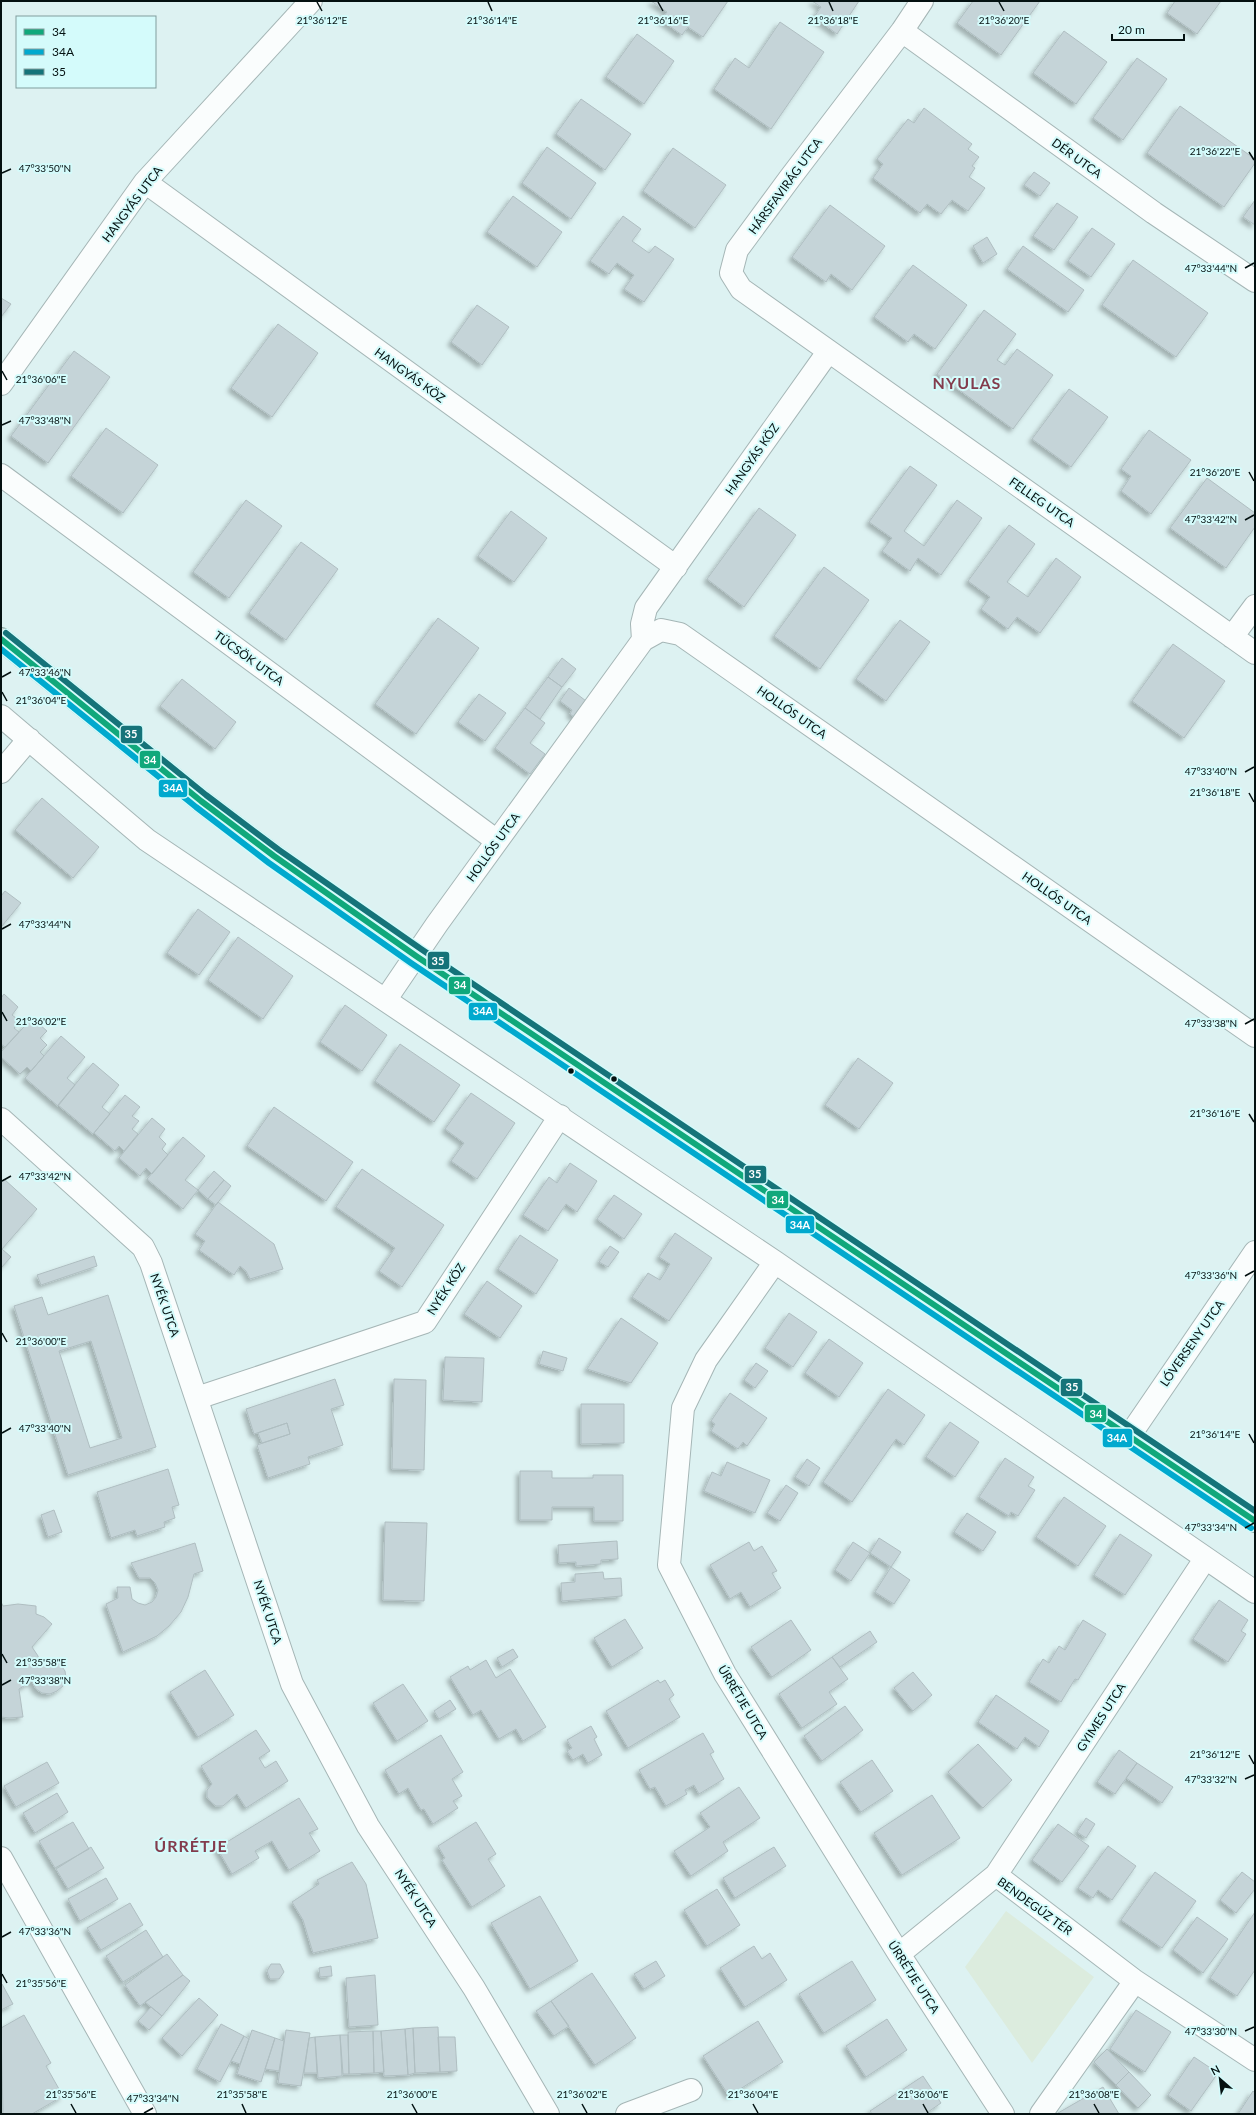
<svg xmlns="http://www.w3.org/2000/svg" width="1256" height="2115" viewBox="0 0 1256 2115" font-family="Lato,sans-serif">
<defs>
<filter id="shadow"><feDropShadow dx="-3.5" dy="3.5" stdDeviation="2" flood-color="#0004"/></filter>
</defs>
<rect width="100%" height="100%" fill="#ddf2f2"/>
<!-- green -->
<path fill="#dcecde" d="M1006,1911L1094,1977L1032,2063L965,1967Z"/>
<!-- building -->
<path fill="#c5d4d8" stroke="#afbec1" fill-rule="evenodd" filter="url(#shadow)" d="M651,1H728L703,37L688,27L682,35L661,20L667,12Z
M812,1H859L837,34L814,17L821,7Z
M973,1H1040L1001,55L957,23Z
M1175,1H1221L1197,34L1167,13Z
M780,22L824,52L771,129L714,89L735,58L749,68Z
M1064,31L1107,62L1076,104L1033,73Z
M637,34L674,61L644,104L606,77Z
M1137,58L1167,79L1123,140L1093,118Z
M581,99L631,134L605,170L556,134Z
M1180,106L1255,159V163L1224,207L1147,153Z
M924,108L972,144L968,149L979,157L972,166L975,168L969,177L985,188L968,211L952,200L941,214L927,204L920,213L873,178L883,164L877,159L908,119L914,123Z
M547,147L596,183L571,219L522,183Z
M673,148L726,185L695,228L643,191Z
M1034,172L1050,183L1040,196L1024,185Z
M513,196L562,232L537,267L487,232Z
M1255,200V225L1243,217Z
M1057,203L1078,217L1054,250L1033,236Z
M830,205L885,246L852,290L831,274L826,282L792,257Z
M623,216L641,229L632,241L649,253L655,246L674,259L644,302L624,289L634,275L617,263L609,274L590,261Z
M1092,228L1115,244L1091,277L1068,261Z
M987,237L997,254L983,263L973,246Z
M1023,246L1084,290L1068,312L1007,269Z
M1133,260L1208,313L1176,357L1102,305Z
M913,265L967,305L935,349L914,334L908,342L874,317Z
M1,298L11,304L1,317Z
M477,305L509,327L482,365L451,342Z
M984,310L1016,334L997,360L1005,365L1017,349L1053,375L1013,429L937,374Z
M278,324L318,353L272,417L231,388Z
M74,351L110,377L48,463L11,436Z
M1069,389L1108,417L1071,467L1032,439Z
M106,428L158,465L123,513L71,476Z
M1149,430L1191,460L1151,514L1121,491L1131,476L1121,469Z
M910,466L937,485L904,531L924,546L957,500L982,518L941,575L918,558L910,571L882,551L892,538L869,522Z
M1207,478L1255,513V527L1226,568L1170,528Z
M246,500L282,526L229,598L193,572Z
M759,508L796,535L744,607L707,579Z
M511,511L547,538L514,582L478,556Z
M1009,525L1035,544L1007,582L1028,597L1056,558L1081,577L1040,633L1017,617L1008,629L981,609L990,597L968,581Z
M301,542L338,569L286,640L249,613Z
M824,567L869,600L820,669L774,636Z
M438,618L479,648L416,734L375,704Z
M900,620L930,642L886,701L856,679Z
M1173,644L1225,681L1184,738L1132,701Z
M562,658L576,669L562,687L548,677Z
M548,677L562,687L540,719L525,708Z
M182,679L236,722L215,749L160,706Z
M569,688L590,704L578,720L570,714L572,710L560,701Z
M479,694L506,713L485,741L458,722Z
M525,708L545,723L530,743L545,754L530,774L495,748Z
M42,798L99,847L73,878L15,830Z
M5,891L21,903L2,926L1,896Z
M198,909L230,932L199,975L167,953Z
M238,937L293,976L263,1019L208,980Z
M4,994L18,1007L12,1015L20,1021L14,1028L19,1032L5,1047L1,1044V998Z
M345,1005L387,1035L362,1071L320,1042Z
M32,1018L47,1031L40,1038L47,1045L40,1052L44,1056L31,1071L27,1067L20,1074L1,1057V1052Z
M61,1036L85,1057L67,1078L75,1085L58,1106L25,1078Z
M400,1044L460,1085L434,1122L375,1081Z
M858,1058L893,1083L859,1129L825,1105Z
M93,1063L119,1085L102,1107L110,1114L93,1134L58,1105Z
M471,1093L515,1123L477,1179L451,1161L464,1143L445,1129Z
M125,1095L140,1107L132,1116L139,1121L132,1129L138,1134L124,1151L119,1146L115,1151L94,1133Z
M274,1107L353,1162L326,1201L247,1146Z
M152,1118L165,1129L159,1137L166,1144L162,1149L168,1155L152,1174L146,1168L140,1176L119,1158Z
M183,1137L205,1156L185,1180L198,1190L183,1209L147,1179Z
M570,1163L597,1181L577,1212L566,1204L548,1231L523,1215L549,1177L557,1183Z
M362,1169L444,1225L402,1287L379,1271L395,1248L336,1207Z
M214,1171L224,1180L208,1199L198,1190Z
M4,1179L37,1209L2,1249L11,1257L1,1268V1183Z
M224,1180L231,1186L216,1205L208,1199Z
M614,1195L642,1214L624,1239L597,1219Z
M218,1202L274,1244L283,1269L250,1279L246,1271L240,1266L234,1275L199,1250L205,1241L195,1234Z
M675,1233L712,1258L669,1321L632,1297L648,1273L660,1280L670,1264L659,1257Z
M520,1235L558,1260L536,1294L498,1269Z
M610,1246L619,1252L608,1267L599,1262Z
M94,1256L97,1266L41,1285L37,1275Z
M487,1281L522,1306L500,1338L464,1314Z
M108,1295L156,1447L68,1475L14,1306L42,1297L48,1315ZM91,1341L122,1438L90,1448L59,1351Z
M789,1313L817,1332L793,1367L765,1348Z
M621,1318L658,1343L631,1383L587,1369Z
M829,1339L863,1363L839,1397L805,1373Z
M543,1351L567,1358L563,1371L539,1364Z
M445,1357L484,1358L482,1402L443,1400Z
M756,1363L768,1371L755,1388L744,1380Z
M335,1379L344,1405L331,1409L343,1445L308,1457L310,1464L268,1478L257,1445L290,1434L287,1423L254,1434L246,1409Z
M394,1379L426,1380L424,1470L392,1469Z
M888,1389L925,1415L904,1445L896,1439L852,1502L823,1482Z
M730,1393L767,1418L747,1446L743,1442L738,1449L711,1431L715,1424L711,1421Z
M581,1404H624V1443L581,1444Z
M950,1422L979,1442L955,1477L926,1457Z
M287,1423L290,1434L262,1443L258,1433Z
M1005,1458L1034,1477L1028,1486L1035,1490L1018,1516L1011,1512L1009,1516L979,1497Z
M807,1459L820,1468L809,1486L795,1477Z
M727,1462L770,1480L755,1513L704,1491L712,1472L721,1476Z
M168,1469L179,1505L172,1507L175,1518L164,1522L165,1527L137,1536L135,1530L111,1538L97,1492Z
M520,1471H552V1478H593V1475H623V1521H594V1507H552V1520H520Z
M786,1485L798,1493L780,1521L767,1513Z
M1064,1497L1106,1526L1078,1566L1036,1537Z
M54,1510L62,1532L48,1537L41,1515Z
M967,1513L996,1532L983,1551L954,1532Z
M385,1522L427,1523L424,1601L383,1600Z
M1120,1534L1152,1555L1125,1595L1094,1575Z
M879,1538L901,1552L891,1567L870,1553Z
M617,1541L618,1559L601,1560V1564L576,1566V1562L559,1563L558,1545Z
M749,1542L754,1551L762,1546L777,1571L772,1573L781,1588L750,1607L741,1592L730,1599L710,1565Z
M853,1542L870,1553L851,1581L835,1570Z
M195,1543L203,1571L194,1574L188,1597L181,1612L169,1626L157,1636L123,1652L106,1604L118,1598L117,1587H130L132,1599L138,1603L145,1605L152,1602L156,1597L158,1590L155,1583L150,1578H139L131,1563Z
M891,1567L910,1580L894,1604L875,1592Z
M603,1572L604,1579L621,1578L622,1596L562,1601L561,1583L575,1582V1574Z
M1219,1600L1248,1620L1241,1631L1246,1634L1228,1662L1193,1639Z
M1,1602L3,1606L18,1604L36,1606V1614L44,1617L52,1624L32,1647L38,1656L39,1662L46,1659L54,1660L60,1664L65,1671L66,1678L63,1686L57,1691L50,1694L42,1693L36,1689L32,1681L19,1689L23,1717L9,1718L1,1717Z
M625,1619L643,1648L612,1667L594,1638Z
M791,1620L811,1650L772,1677L751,1647Z
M1083,1620L1106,1634L1078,1680L1075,1679L1061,1702L1029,1682L1043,1659L1049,1663L1059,1646L1065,1650Z
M870,1631L877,1642L840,1667L832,1657Z
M513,1649L518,1657L502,1667L497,1658Z
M832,1657L848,1679L829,1692L837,1704L802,1728L779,1694Z
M486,1660L496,1678L510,1669L546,1727L523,1741L516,1729L499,1739L481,1710L473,1715L450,1677L468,1666L470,1670Z
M205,1670L234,1715L198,1737L170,1692Z
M913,1672L932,1695L913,1711L894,1688Z
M658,1680L660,1683L665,1680L674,1695L669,1699L680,1717L628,1748L606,1711Z
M403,1684L428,1721L397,1741L373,1703Z
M996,1695L1049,1731L1039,1747L1025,1737L1017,1749L978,1722Z
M450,1700L456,1709L439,1719L434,1711Z
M845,1706L863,1730L822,1761L804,1736Z
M591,1726L597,1737L594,1739L602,1755L588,1763L583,1754L573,1760L567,1751L572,1748L567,1740Z
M256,1730L270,1751L259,1758L265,1768L276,1761L288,1781L246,1808L237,1794L223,1806H216L211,1802L207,1797V1790L212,1784L201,1766Z
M703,1733L714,1752L710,1754L724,1779L699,1794L694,1785L685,1790L687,1794L666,1806L655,1787L650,1789L639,1770Z
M441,1735L463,1772L452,1779L462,1796L453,1801L458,1808L433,1824L424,1809L421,1810L408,1788L399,1794L385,1770Z
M978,1744L1012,1780L983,1808L948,1772Z
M1119,1750L1137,1763L1115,1794L1097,1782Z
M872,1760L893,1791L861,1812L840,1782Z
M47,1762L59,1783L16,1807L4,1786Z
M1137,1763L1173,1787L1162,1803L1126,1778Z
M739,1787L760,1818L723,1842L728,1851L691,1876L674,1851L710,1827L700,1813Z
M57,1793L68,1812L35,1833L23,1813Z
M932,1795L960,1838L902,1875L874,1833Z
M299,1798L318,1829L309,1833L320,1851L289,1870L272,1841L255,1851L259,1858L232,1874L217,1848Z
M1086,1818L1095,1824L1086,1838L1077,1832Z
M73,1822L89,1849L55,1868L39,1841Z
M476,1822L496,1854L488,1859L505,1886L472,1907L442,1860L445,1858L438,1846Z
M1058,1824L1089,1846L1062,1882L1032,1860Z
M1108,1846L1136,1866L1112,1900L1098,1890L1093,1898L1078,1888Z
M91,1847L104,1868L68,1889L56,1869Z
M774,1847L786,1866L735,1898L723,1878Z
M352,1862L366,1884L378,1938L313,1953L303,1920L292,1902L319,1884L317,1880Z
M1155,1872L1196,1901L1162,1948L1121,1920Z
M1242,1872L1255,1882V1889L1236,1913L1220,1900Z
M106,1878L118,1899L80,1921L68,1899Z
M717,1889L740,1925L707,1946L684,1910Z
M540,1896L578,1961L530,1989L491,1923Z
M130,1903L143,1925L101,1950L87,1928Z
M1255,1912V1970L1237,1996L1210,1978Z
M1197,1917L1228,1939L1203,1973L1173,1950Z
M146,1930L163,1957L123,1982L106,1956Z
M754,1946L762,1959L770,1953L787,1980L745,2007L720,1968Z
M167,1954L183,1975L140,2006L125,1985Z
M656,1961L665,1976L644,1989L634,1974Z
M852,1961L876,2000L824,2033L799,1994Z
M271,1964H280L284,1972L279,1979H270L267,1971Z
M331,1966L332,1976L320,1977L319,1968Z
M592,1973L636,2038L595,2065L551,2001Z
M183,1975L190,1981L162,2016L145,2002Z
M375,1975L378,2025L349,2027L346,1978Z
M2,1984L13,2004L1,2010V1985Z
M199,1998L218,2015L182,2056L162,2038Z
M551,2001L569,2026L554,2036L536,2011Z
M151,2007L162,2016L149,2030L138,2021Z
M1136,2010L1171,2032L1145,2072L1110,2049Z
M24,2015L51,2063L46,2066L63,2096L32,2114H3L1,2028Z
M887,2019L907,2050L866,2077L846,2046Z
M758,2021L783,2062L729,2096L703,2056Z
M221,2024L244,2036L220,2082L197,2069Z
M438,2027L440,2072L415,2073L413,2028Z
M413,2028L415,2073L408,2075L405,2029Z
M405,2029L408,2075L384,2076L381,2031Z
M252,2030L275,2038L261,2082L237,2074Z
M286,2030L310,2033L301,2086L278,2083Z
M373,2031H381L384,2072L374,2073Z
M373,2031L374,2073L349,2074L348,2032Z
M340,2035H348L349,2074H343Z
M340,2035L342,2076L318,2078L315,2037Z
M244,2036L249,2039L240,2064L231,2061Z
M315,2037L317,2073H304L309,2038Z
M438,2037H455L457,2071L440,2072Z
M275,2038L284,2041L279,2071L265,2069Z
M1107,2049L1129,2072L1116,2085L1094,2062Z
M1194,2057L1218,2073L1191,2111L1168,2095Z
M1129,2072L1151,2095L1138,2108L1116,2085Z
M923,2076L941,2103L928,2112L929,2114H872L870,2111Z
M1103,2087L1119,2114H1059L1058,2113Z
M1253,2091L1255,2093V2114H1238Z"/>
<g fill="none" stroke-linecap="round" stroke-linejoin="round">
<defs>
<path id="street" d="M922,1L902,31L790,178L737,250L731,273L741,289L1255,653
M902,31L1154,213L1255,281
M145,182L676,567
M1,384L145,182L311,1
M1,475L497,841
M1232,637L1255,606
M643,640L642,624L646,608L828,352
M1,716L147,840L775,1262L1255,1592
M1,772L29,739
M386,999L437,924L643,640L661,630L680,634L1255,1036
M1,1119L143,1247L151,1263L292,1684L368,1826L474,1988L548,2114
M775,1262L706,1360L683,1408L669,1565L725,1674L899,1954L1003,2114
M197,1398L425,1322L560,1116
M1130,1435L1255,1252
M1,1858L145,2114
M996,1875L1135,1981L1255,2060
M899,1954L996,1875L1205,1559
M627,2114L691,2090
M1041,2114L1135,1981"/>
<path id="primary" d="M1,639L201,801L274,856L416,956L1255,1521"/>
</defs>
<!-- street casing -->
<use href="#street" stroke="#a5b6b6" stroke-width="24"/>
<!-- primary casing -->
<use href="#primary" stroke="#789790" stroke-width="24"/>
<!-- street -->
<use href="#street" stroke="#fafdfd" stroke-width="22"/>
<!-- primary -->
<use href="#primary" stroke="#d1dfdc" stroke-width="22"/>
<defs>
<path id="bus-1" d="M1,639L201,801L274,856L416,956L1255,1521"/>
<path id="bus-2" d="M1,649L196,807L269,863L411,963L1251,1528"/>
<path id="bus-3" d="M6,633L206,795L279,850L421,949L1255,1511"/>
</defs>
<!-- bus-1 casing -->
<use href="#bus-1" stroke="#d4fbfb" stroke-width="9"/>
<!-- bus-2 casing -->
<use href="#bus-2" stroke="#d4fbfb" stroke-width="9"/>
<!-- bus-3 casing -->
<use href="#bus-3" stroke="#d4fbfb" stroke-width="9"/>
<!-- bus-1 -->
<use href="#bus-1" stroke="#10a87b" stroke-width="6"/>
<!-- bus-2 -->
<use href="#bus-2" stroke="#00a9ce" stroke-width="6"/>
<!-- bus-3 -->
<use href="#bus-3" stroke="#157379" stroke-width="6"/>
</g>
<!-- ticks -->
<path fill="none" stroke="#041111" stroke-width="1.5" d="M317,2L322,11M488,2L492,11M658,2L663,11M829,2L833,11M999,2L1004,11M1249,152L1254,160M2,173L11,169M1245,268L1254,263M2,371L7,380M2,425L11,421M1249,472L1254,481M1245,520L1254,515M2,677L11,672M2,692L7,701M1245,772L1254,767M1249,793L1254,802M2,929L11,924M2,1012L7,1021M1245,1024L1254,1019M1249,1114L1254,1122M2,1181L11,1176M1245,1276L1254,1271M2,1333L7,1342M2,1433L11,1428M1249,1434L1254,1443M1245,1528L1254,1523M2,1654L7,1663M2,1685L11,1680M1249,1755L1254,1764M1245,1779L1254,1775M2,1937L11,1932M2,1974L7,1983M1245,2031L1254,2027M71,2104L76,2113M242,2104L246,2113M412,2104L417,2113M582,2104L587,2113M753,2104L758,2113M923,2104L928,2113M1094,2104L1099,2113M144,2113L153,2108"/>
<!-- markers -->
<g fill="#041111" stroke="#d4fbfb" stroke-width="1.5">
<circle cx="571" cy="1071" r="3.5"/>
<circle cx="614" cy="1079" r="3.5"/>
</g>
<g text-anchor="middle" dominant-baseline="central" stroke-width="4" stroke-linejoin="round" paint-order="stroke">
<!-- street labels -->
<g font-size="12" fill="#041111" stroke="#d4fbfb">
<text transform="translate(1077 158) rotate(36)">DÉR UTCA</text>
<text transform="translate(785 186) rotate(-54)">HÁRSFAVIRÁG UTCA</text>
<text transform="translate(132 204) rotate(-53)">HANGYÁS UTCA</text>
<text transform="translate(410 375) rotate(36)">HANGYÁS KÖZ</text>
<text transform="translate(752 459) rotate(-55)">HANGYÁS KÖZ</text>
<text transform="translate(1042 502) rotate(35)">FELLEG UTCA</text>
<text transform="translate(249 658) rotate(36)">TÜCSÖK UTCA</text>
<text transform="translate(792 712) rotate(35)">HOLLÓS UTCA</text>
<text transform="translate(493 847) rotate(-54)">HOLLÓS UTCA</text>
<text transform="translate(1057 898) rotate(35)">HOLLÓS UTCA</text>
<text transform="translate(446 1289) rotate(-57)">NYÉK KÖZ</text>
<text transform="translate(165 1305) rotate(71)">NYÉK UTCA</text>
<text transform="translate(1192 1343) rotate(-55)">LÓVERSENY UTCA</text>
<text transform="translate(268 1612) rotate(72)">NYÉK UTCA</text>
<text transform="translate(743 1702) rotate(59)">ÚRRÉTJE UTCA</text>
<text transform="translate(1101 1717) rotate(-57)">GYIMES UTCA</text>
<text transform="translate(416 1898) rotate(57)">NYÉK UTCA</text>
<text transform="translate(1035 1906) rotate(36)">BENDEGÚZ TÉR</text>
<text transform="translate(914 1977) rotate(57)">ÚRRÉTJE UTCA</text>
</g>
<!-- district labels -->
<g font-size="16" font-weight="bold" letter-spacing="1" fill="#833c4d" stroke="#d4fbfb">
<text x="967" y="382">NYULAS</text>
<text x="191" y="1845">ÚRRÉTJE</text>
</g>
</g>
<g font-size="10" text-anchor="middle" fill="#041111" stroke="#d4fbfb" stroke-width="4" stroke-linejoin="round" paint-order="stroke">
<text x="322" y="24">21°36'12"E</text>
<text x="492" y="24">21°36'14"E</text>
<text x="663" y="24">21°36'16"E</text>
<text x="833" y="24">21°36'18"E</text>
<text x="1004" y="24">21°36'20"E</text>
<text x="1215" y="155">21°36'22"E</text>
<text x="45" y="172">47°33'50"N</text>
<text x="1211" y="272">47°33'44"N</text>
<text x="41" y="383">21°36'06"E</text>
<text x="45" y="424">47°33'48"N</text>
<text x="1215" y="476">21°36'20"E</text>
<text x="1211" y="523">47°33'42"N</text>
<text x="45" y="676">47°33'46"N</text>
<text x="41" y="704">21°36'04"E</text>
<text x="1211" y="775">47°33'40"N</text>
<text x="1215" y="796">21°36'18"E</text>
<text x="45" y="928">47°33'44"N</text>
<text x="41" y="1025">21°36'02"E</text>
<text x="1211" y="1027">47°33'38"N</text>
<text x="1215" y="1117">21°36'16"E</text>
<text x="45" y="1180">47°33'42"N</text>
<text x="1211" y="1279">47°33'36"N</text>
<text x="41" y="1345">21°36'00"E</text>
<text x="45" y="1432">47°33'40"N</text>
<text x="1215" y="1438">21°36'14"E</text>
<text x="1211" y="1531">47°33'34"N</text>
<text x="41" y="1666">21°35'58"E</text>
<text x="45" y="1684">47°33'38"N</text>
<text x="1215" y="1758">21°36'12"E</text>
<text x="1211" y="1783">47°33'32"N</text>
<text x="45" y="1935">47°33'36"N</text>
<text x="41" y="1987">21°35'56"E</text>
<text x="1211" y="2035">47°33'30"N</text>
<text x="71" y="2098">21°35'56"E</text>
<text x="242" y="2098">21°35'58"E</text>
<text x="412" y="2098">21°36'00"E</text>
<text x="582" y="2098">21°36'02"E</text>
<text x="753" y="2098">21°36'04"E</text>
<text x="923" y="2098">21°36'06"E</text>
<text x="1094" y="2098">21°36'08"E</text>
<text x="153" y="2102">47°33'34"N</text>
</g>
<g stroke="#d4fbfb" stroke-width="1.5">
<rect x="120" y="725" width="23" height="19" rx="4" fill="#157379"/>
<rect x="139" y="750" width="22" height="19" rx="4" fill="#10a87b"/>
<rect x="158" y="779" width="30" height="19" rx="4" fill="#00a9ce"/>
<rect x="427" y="951" width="23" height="19" rx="4" fill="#157379"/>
<rect x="448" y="976" width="23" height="19" rx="4" fill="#10a87b"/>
<rect x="468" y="1002" width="30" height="19" rx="4" fill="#00a9ce"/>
<rect x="744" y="1165" width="23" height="19" rx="4" fill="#157379"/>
<rect x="766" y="1190" width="23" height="19" rx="4" fill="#10a87b"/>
<rect x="785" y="1215" width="30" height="19" rx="4" fill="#00a9ce"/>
<rect x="1060" y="1378" width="23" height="19" rx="4" fill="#157379"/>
<rect x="1084" y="1404" width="23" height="19" rx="4" fill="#10a87b"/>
<rect x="1102" y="1428" width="31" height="20" rx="4" fill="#00a9ce"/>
</g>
<g font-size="11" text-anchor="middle" font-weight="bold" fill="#fff">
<text x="131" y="738">35</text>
<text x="150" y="764">34</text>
<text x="173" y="792">34A</text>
<text x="438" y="965">35</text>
<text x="460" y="989">34</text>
<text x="483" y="1015">34A</text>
<text x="755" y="1178">35</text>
<text x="778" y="1204">34</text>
<text x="800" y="1229">34A</text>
<text x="1072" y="1391">35</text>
<text x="1096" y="1418">34</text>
<text x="1117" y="1442">34A</text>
</g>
<!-- border -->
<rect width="1256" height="2115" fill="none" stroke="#041111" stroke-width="4"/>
<!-- legend -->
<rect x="16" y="16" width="140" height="72" fill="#d4fbfb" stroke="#819d9d"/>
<rect x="24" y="29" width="20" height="6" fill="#10a87b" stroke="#819d9d"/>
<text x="52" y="36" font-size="12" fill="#041111">34</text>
<rect x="24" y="49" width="20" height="6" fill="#00a9ce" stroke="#819d9d"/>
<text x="52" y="56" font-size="12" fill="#041111">34A</text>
<rect x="24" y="69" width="20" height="6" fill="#157379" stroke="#819d9d"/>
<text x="52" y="76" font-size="12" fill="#041111">35</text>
<!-- north arrow -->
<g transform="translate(1220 2079) rotate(332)" stroke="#d4fbfb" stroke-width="3" paint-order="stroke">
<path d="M0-3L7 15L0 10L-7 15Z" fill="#041111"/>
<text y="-6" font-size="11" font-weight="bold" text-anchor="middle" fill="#041111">N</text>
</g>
<!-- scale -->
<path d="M1112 34v6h72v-6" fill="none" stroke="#041111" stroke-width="2"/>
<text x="1118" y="34" font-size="12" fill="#041111" stroke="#d4fbfb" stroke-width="3" paint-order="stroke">20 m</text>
</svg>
